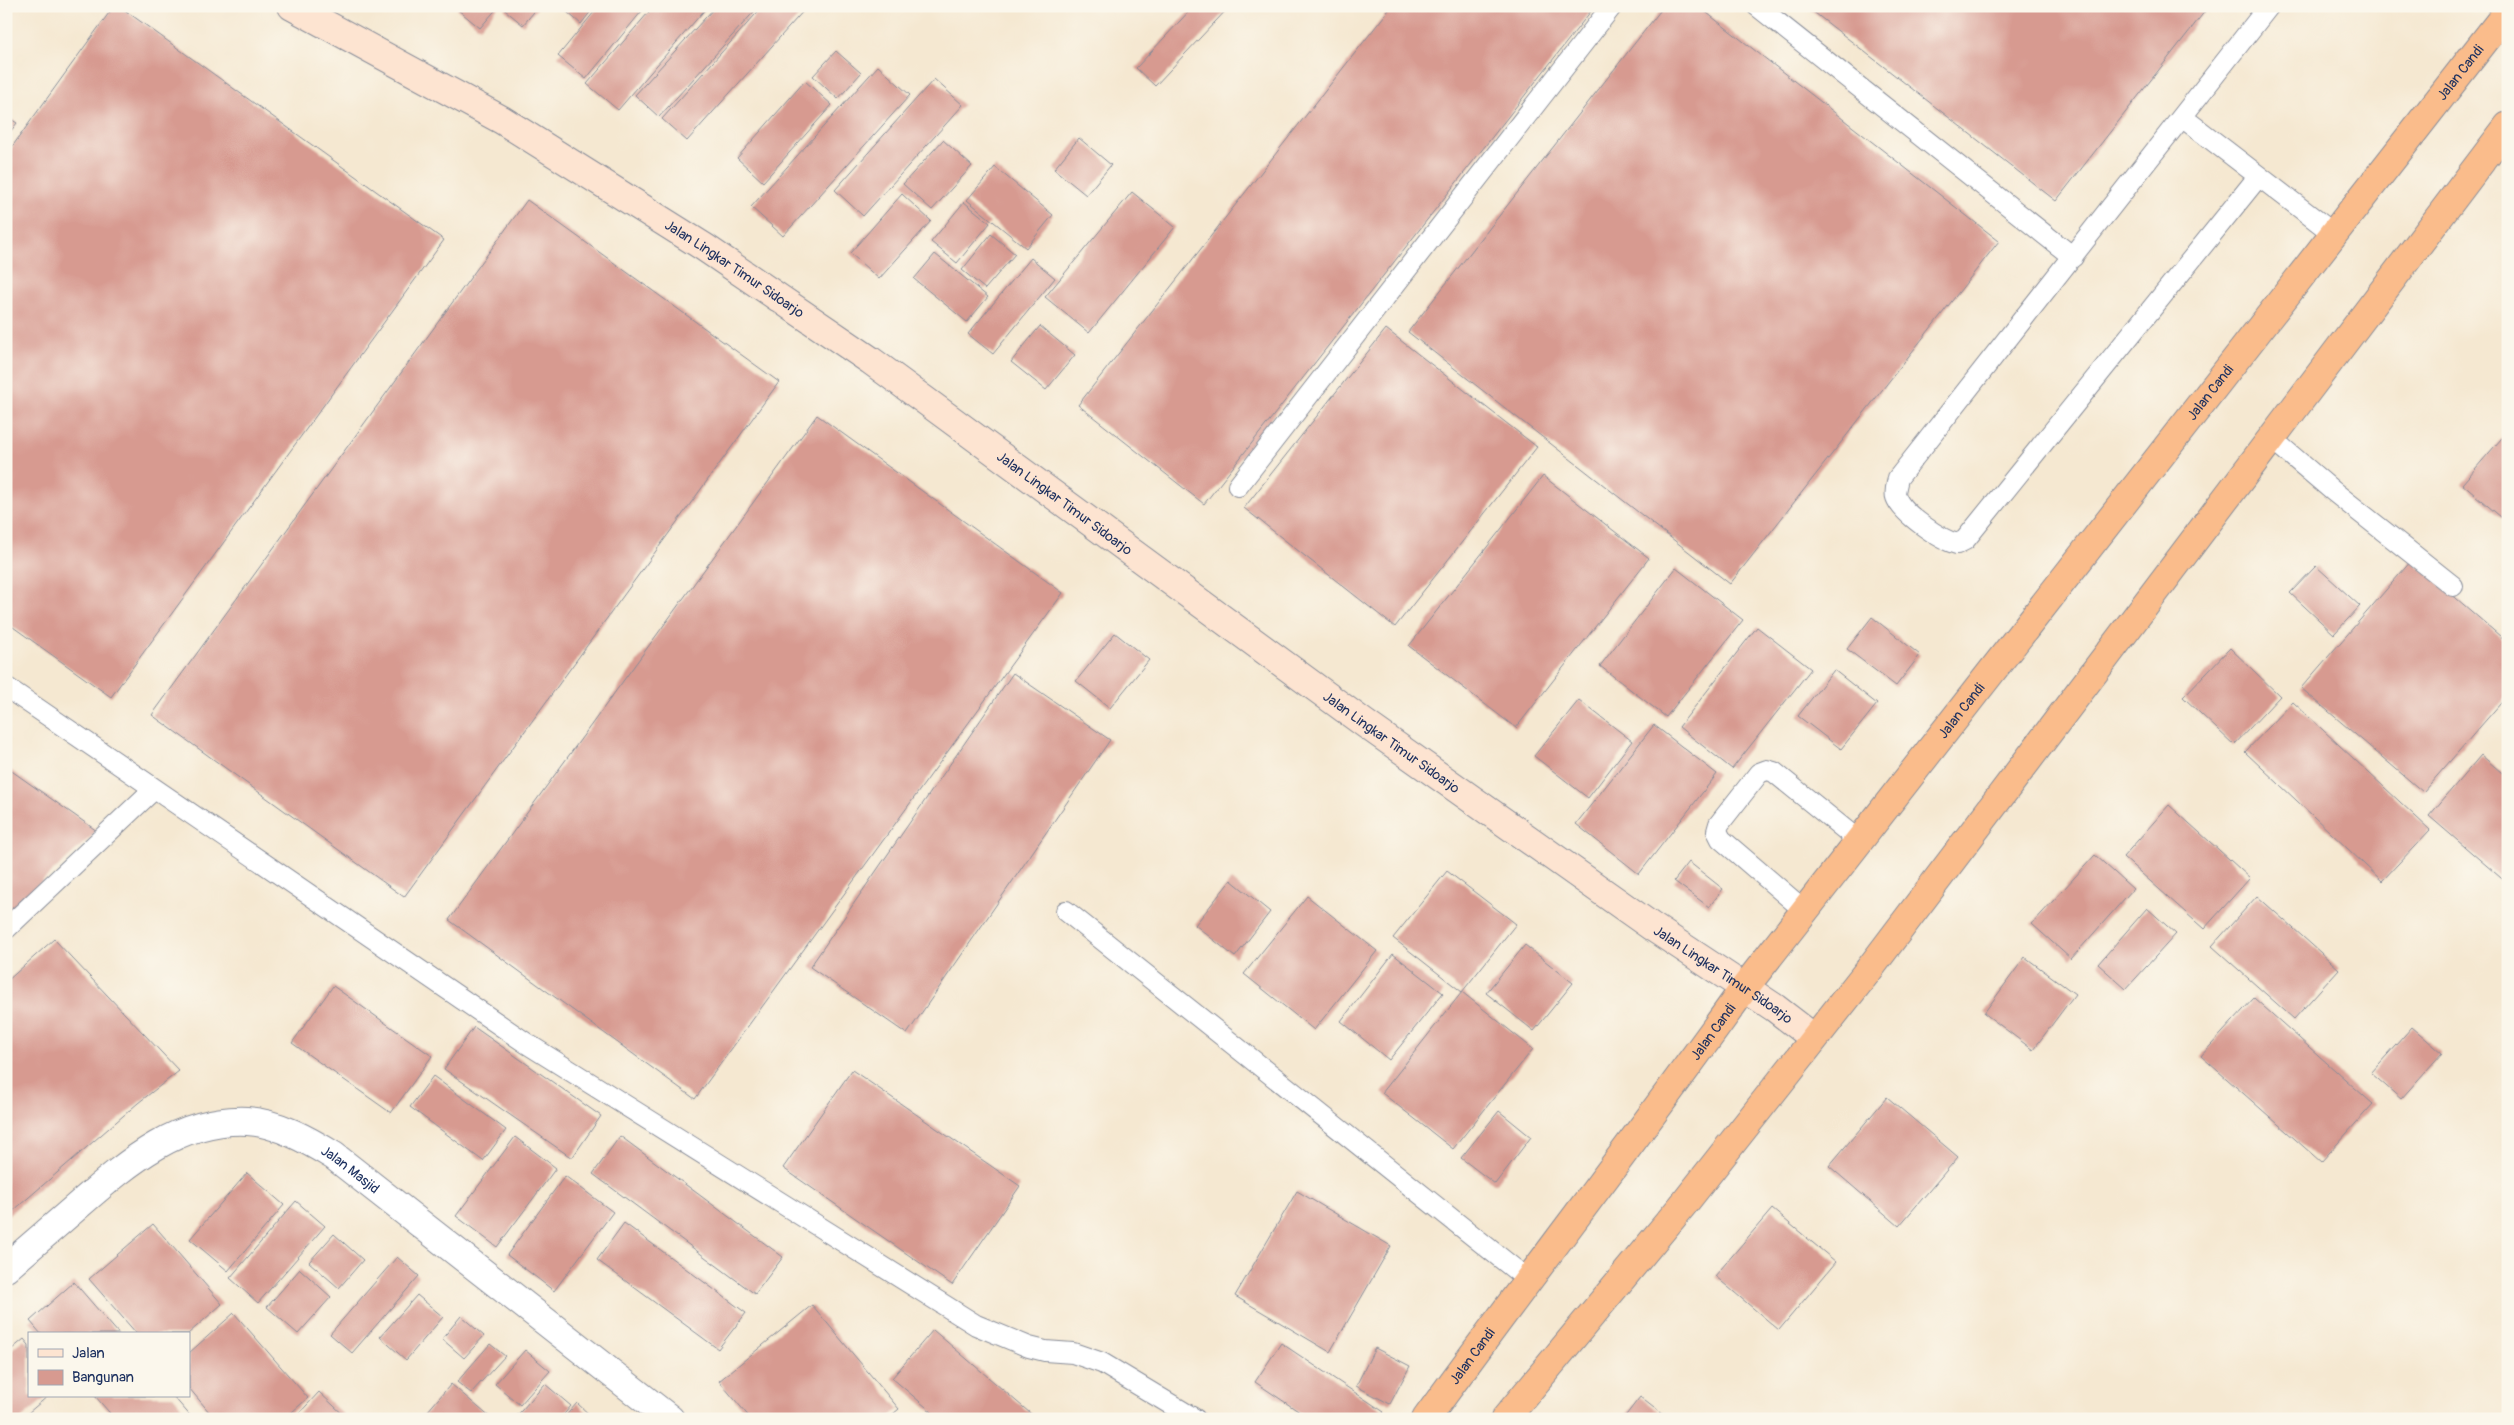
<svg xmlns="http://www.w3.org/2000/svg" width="2514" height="1425" viewBox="0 0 2514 1425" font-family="Pangolin,sans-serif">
<rect width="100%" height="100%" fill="#fbf7ec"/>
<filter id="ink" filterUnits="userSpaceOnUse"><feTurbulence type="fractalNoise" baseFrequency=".02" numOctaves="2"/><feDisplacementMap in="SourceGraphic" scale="10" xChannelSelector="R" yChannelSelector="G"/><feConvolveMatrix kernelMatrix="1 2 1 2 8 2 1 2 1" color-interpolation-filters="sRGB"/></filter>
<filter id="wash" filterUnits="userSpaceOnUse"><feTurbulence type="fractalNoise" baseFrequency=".0096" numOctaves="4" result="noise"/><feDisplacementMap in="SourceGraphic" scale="20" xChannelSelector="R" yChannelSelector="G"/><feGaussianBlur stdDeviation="1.12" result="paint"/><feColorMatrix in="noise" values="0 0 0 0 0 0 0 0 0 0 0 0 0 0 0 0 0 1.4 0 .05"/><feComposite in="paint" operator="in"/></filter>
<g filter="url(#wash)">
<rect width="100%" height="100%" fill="#f5e8d1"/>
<g id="blocks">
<!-- building -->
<path fill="#d79a90" d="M114,6H119L444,240L111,697L6,622V155Z
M460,6H499L480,28L457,9Z
M508,6H539L523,25L505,10Z
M560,6H595L581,24Z
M599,6H646L586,79L558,56Z
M654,6H708L618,110L587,84Z
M716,6H759L659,117L635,95Z
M763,6H804L806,8L687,141L662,119Z
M1194,6H1230L1155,86L1136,68Z
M1392,6H1595L1204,504L1078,405Z
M1664,6H1698L1999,241L1730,584L1408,332Z
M1806,6H2209L2056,201Z
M836,51L861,73L838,99L813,76Z
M878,66L910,95L783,236L751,207Z
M934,79L963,105L863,216L835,190Z
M805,81L832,105L763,182L737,158Z
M6,116L17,123L6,137Z
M1079,138L1111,165L1086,195L1054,169Z
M943,140L972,166L932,210L903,184Z
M995,167L1053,215L1026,248L967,200Z
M1132,192L1175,227L1089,333L1045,297Z
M902,194L931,221L879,279L850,253Z
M527,200L779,382L404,897L152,715Z
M964,202L990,223L957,263L931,242Z
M991,234L1015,254L985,289L962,270Z
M935,254L988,297L967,322L914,279Z
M1031,258L1055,278L993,354L968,334Z
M1040,326L1075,355L1046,390L1011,362Z
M1386,329L1537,447L1395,627L1244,508Z
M817,415L1063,593L695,1099L449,920Z
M2508,431V523L2462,484Z
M1543,476L1649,558L1516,728L1409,646Z
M2412,560L2508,643V695L2423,792L2301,688Z
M2316,566L2360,606L2334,634L2290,593Z
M1676,568L1743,620L1666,717L1600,666Z
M1872,617L1920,655L1896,686L1847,649Z
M1757,627L1811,669L1732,769L1679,727Z
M1115,633L1149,660L1110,708L1076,681Z
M2230,648L2280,696L2234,745L2183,697Z
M1834,670L1877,704L1841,749L1798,716Z
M1013,673L1110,740L907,1034L810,967Z
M1579,700L1632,741L1588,798L1534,756Z
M2293,702L2430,830L2382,881L2245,752Z
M1654,725L1717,774L1639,874L1576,824Z
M2481,755L2508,778V884L2429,816Z
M6,767L97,831L6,914Z
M2169,805L2250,878L2204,929L2123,857Z
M2095,855L2133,889L2071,959L2032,924Z
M1689,862L1723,889L1709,907L1674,881Z
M1447,871L1516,924L1462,992L1393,938Z
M1231,880L1270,912L1235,957L1195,925Z
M1307,896L1377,951L1314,1030L1244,974Z
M2257,896L2339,969L2294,1019L2212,946Z
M2147,908L2176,934L2126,989L2098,964Z
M54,939L179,1071L138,1103L6,1217V982Z
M1525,945L1573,983L1534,1031L1486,993Z
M1393,954L1443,993L1389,1060L1341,1021Z
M2025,957L2075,994L2033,1050L1984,1013Z
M333,986L432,1056L391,1113L292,1043Z
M1462,992L1533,1049L1453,1149L1382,1093Z
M2254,998L2373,1104L2321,1162L2201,1056Z
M474,1027L601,1116L572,1158L444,1069Z
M2412,1027L2442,1053L2401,1099L2371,1073Z
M852,1070L1020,1186L952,1285L783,1168Z
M433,1076L506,1130L483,1161L410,1107Z
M1887,1097L1958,1157L1899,1226L1829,1166Z
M1499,1111L1531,1137L1495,1184L1461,1158Z
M620,1136L783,1257L755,1294L593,1174Z
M515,1137L556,1168L497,1247L456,1216Z
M247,1173L284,1205L228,1271L190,1239Z
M565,1176L613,1212L554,1291L507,1255Z
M1297,1191L1391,1246L1330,1352L1235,1296Z
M296,1201L325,1226L258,1303L230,1278Z
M1772,1209L1836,1262L1779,1330L1715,1276Z
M624,1223L746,1313L718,1349L597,1260Z
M153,1224L222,1304L188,1334H137L89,1279Z
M334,1234L363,1260L339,1288L309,1262Z
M397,1257L419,1276L352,1353L330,1334Z
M300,1269L331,1297L298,1334L267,1307Z
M74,1282L119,1334H41L30,1321Z
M417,1295L443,1317L406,1360L380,1337Z
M812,1305L899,1409L887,1419H751L719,1381Z
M234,1313L308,1398L284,1419H215L189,1388V1353Z
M461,1316L484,1336L464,1358L442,1339Z
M933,1330L1037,1419H940L892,1378Z
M24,1339L29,1345V1396H48L21,1419H6V1354Z
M1281,1343L1384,1412L1379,1419H1310L1255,1382Z
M490,1344L505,1356L471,1393L457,1382Z
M1375,1348L1410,1366L1390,1404L1356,1386Z
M525,1350L550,1371L520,1405L495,1384Z
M451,1384L492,1419H421Z
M545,1384L571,1406L560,1419H514Z
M319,1392L348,1419H294Z
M95,1396H173L193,1419H115Z
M1640,1397L1668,1419H1623Z
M577,1403L594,1419H563Z"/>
</g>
</g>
<g filter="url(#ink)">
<use href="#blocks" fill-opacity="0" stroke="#888c98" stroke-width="1"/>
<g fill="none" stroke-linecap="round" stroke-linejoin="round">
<defs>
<path id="service" d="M1757,6L2073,257
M2182,117L2334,234
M2258,177L1965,540L1957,544C1941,540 1902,514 1896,497C1894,492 1897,484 1898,478L2269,6
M2271,438L2333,491L2453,586
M1238,486L1612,6
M6,687L526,1043L976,1325L1029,1347L1045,1351L1073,1353L1102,1363L1195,1419
M1066,911L1527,1279
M1805,911L1721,839L1717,831L1719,824L1759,773L1767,770L1774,772L1859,841
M6,929L154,789"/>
<g id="tertiary">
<path id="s1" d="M6,1268C31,1246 56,1225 81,1203C128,1162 180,1118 247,1121C278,1123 308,1140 334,1156L670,1419"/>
</g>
<g id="secondary">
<path id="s2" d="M292,6L502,120L704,247L870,360L1364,723L1651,926L1775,1008L1814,1038"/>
</g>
<g id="trunk">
<path id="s3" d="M1426,1419C1531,1274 1641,1133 1745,987L2508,11"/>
<path d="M1505,1419L1687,1200L1871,967L2508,126"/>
</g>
</defs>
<!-- service casing -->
<use href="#service" stroke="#888c98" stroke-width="22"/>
<!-- tertiary casing -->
<use href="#tertiary" stroke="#888c98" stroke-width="30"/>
<!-- secondary casing -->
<use href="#secondary" stroke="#888c98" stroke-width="30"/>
<!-- trunk casing -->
<use href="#trunk" stroke="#888c98" stroke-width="30"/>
<!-- service -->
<use href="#service" stroke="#fff" stroke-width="20"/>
<!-- tertiary -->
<use href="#tertiary" stroke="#fff" stroke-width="28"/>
<!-- secondary -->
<use href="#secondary" stroke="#fde4d1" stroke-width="28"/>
<!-- trunk -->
<use href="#trunk" stroke="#fabc8b" stroke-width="28"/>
</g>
</g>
<g text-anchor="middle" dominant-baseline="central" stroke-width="4" stroke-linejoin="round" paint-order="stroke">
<!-- street labels -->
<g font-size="14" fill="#1b2f5e" stroke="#fbf7ec">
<text stroke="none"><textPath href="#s3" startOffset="1698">Jalan Candi</textPath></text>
<text stroke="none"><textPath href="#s2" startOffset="515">Jalan Lingkar Timur Sidoarjo</textPath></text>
<text stroke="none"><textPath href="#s3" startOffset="1292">Jalan Candi</textPath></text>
<text stroke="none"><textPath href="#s2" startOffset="920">Jalan Lingkar Timur Sidoarjo</textPath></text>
<text stroke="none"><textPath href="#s3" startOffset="888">Jalan Candi</textPath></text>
<text stroke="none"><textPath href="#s2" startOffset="1325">Jalan Lingkar Timur Sidoarjo</textPath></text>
<text stroke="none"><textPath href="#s2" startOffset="1730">Jalan Lingkar Timur Sidoarjo</textPath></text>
<text stroke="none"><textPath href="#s3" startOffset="482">Jalan Candi</textPath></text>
<text stroke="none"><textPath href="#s1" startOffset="405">Jalan Masjid</textPath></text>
<text stroke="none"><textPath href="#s3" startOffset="78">Jalan Candi</textPath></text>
</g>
</g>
<!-- margin -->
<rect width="2514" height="1425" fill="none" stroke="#fbf7ec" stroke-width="25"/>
<!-- legend -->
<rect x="28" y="1332" width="162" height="65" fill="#fbf7ec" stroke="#a1a7b3"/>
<rect x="38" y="1349" width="25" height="8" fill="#fde4d1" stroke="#a1a7b3"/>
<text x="72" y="1358" font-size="15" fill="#1b2f5e">Jalan</text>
<rect x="38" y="1370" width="25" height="15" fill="#d79a90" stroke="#a1a7b3"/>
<text x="72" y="1382" font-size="15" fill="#1b2f5e">Bangunan</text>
</svg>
